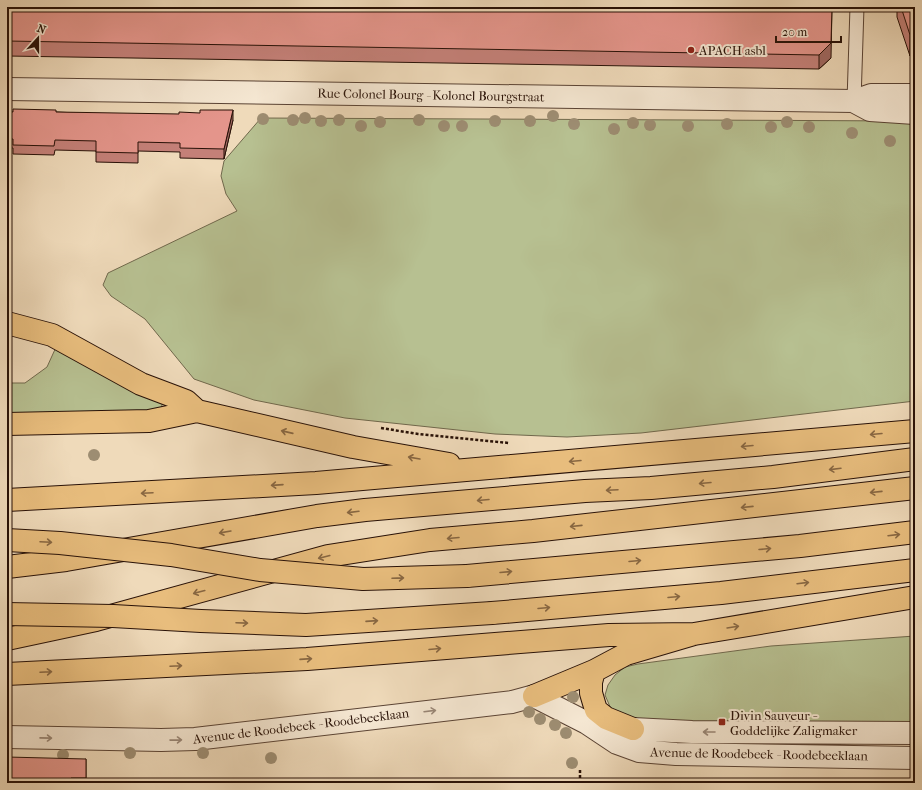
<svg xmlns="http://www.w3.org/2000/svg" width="922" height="790" viewBox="0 0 922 790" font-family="'IM FELL French Canon',serif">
<rect width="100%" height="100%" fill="#efdaba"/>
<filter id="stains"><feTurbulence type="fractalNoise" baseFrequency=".005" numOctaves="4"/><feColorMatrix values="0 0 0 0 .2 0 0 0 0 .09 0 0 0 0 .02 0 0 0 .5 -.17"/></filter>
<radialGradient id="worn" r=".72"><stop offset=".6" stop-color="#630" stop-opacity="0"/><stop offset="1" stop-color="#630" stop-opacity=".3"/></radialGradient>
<!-- green -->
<path fill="#b7c091" stroke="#70684c" d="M261,118L910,121L915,125V401L641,433L567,437L495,434L345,418L254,400L194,379L145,319L111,296L103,285L108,273L237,211L226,194L221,176L224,161Z
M57,345L163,400L161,410L7,415V383H25L47,367Z
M915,636V723L648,722L628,719L611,709L605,695L608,685L615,675L625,667L638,664L771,646Z"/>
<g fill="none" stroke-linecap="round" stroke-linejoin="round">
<defs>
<path id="service" d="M854,101L857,7"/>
<path id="minor" d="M614,726L633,729L692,732L915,733
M7,737L161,740L195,739L512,702L534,696L587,723L617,743L639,751L676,754L915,758"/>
<path id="tertiary" d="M7,89L854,101L871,95H915
M855,102L870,110L915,113"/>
<path id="trunk" d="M7,323L52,335L141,384L186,401L197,411
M7,424L149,421L197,411L353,447L449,464
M7,500L316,483L915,431
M7,567L66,560L317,516L365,510L585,491L651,488L773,477L915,459
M467,576L800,546L915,532
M492,613L721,593L915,570
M7,639L96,620L328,556L430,540L533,531L915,488
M594,671L591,682V693L596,710L606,718L633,729
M7,674L307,659L609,635L694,634
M534,696L594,671L626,654L694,634L915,597"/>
</defs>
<!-- service casing -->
<use href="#service" stroke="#5a4334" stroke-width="15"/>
<!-- minor casing -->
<use href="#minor" stroke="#5a4334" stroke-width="24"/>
<!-- tertiary casing -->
<use href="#tertiary" stroke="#5a4334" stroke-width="24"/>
<!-- trunk casing -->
<use href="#trunk" stroke="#281107" stroke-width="24"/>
<!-- path -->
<path stroke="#281107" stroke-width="2.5" stroke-dasharray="3 2" stroke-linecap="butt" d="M381,428L418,434L509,443
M580,770V783"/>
<!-- service -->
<use href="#service" stroke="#f5e7d2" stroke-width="13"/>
<!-- minor -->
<use href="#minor" stroke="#f5e7d2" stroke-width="22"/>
<!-- tertiary -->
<use href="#tertiary" stroke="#f5e7d2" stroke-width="22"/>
<!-- trunk -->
<use href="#trunk" stroke="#e8bd7d" stroke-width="22"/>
<defs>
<path id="trunk-bridge" d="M7,540L60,543L171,555L260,570L363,579L467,576
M7,614L113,616L201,621L306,625L492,613"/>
</defs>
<!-- trunk-bridge casing -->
<use href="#trunk-bridge" stroke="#281107" stroke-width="24" stroke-linecap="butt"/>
<!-- trunk-bridge -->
<use href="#trunk-bridge" stroke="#e8bd7d" stroke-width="22"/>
</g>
<!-- trees -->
<g fill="#9d8d72">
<circle cx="553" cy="116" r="6"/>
<circle cx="305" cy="118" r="6"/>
<circle cx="263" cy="119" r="6"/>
<circle cx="293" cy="120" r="6"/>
<circle cx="339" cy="120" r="6"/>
<circle cx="419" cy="120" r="6"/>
<circle cx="321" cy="121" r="6"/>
<circle cx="495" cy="121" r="6"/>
<circle cx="530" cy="121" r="6"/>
<circle cx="380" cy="122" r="6"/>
<circle cx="787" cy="122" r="6"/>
<circle cx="633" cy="123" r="6"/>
<circle cx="574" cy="124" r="6"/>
<circle cx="727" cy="124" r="6"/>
<circle cx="650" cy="125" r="6"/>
<circle cx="361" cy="126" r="6"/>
<circle cx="444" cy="126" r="6"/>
<circle cx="462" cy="126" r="6"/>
<circle cx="688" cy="126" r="6"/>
<circle cx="771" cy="127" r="6"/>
<circle cx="809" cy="127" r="6"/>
<circle cx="614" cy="129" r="6"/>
<circle cx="852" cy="133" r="6"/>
<circle cx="890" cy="141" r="6"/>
<circle cx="94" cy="455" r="6"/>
<circle cx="573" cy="697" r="6"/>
<circle cx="529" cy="712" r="6"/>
<circle cx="540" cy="719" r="6"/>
<circle cx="555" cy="725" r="6"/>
<circle cx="566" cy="733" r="6"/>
<circle cx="130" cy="753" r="6"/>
<circle cx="203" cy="753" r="6"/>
<circle cx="63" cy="755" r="6"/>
<circle cx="271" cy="758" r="6"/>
<circle cx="572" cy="763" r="6"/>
</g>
<!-- wall -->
<path fill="#c48078" stroke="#281107" d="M7,7L722,8L831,58L819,69L7,56Z
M897,7H915L910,56L897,17Z
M7,112H56L233,120L224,159L180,158V152L138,151V163L96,162V151L55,150L54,155L13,154V148H7Z
M86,759V783H7Z"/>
<!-- shaded-wall -->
<path fill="#a06861" stroke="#281107" d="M832,7L831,58L819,69V55Z
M915,33V54L910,56V35Z
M233,110V120L224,159V149Z"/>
<!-- building -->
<path fill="#e4958b" stroke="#281107" d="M7,7H722V8L781,9V7H832L831,43L819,55L7,41Z
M901,7H915V33L910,35Z
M13,109L56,110V112L179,114V112L200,113V110H233L224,149L180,148V143L138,142V153L96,152V141L55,140L54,146L13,145V139H7V112H13Z
M7,757L86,759V778H71V783H7Z
M173,779L490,783H173Z"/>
<!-- one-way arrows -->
<defs><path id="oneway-shaft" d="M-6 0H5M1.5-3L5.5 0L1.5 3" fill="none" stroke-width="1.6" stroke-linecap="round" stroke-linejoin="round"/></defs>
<g stroke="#886742">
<use href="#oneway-shaft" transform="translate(287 432) rotate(-167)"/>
<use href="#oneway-shaft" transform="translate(876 434) rotate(175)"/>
<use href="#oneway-shaft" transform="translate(747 446) rotate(175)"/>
<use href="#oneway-shaft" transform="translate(414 458) rotate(-170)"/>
<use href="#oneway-shaft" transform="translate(575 461) rotate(175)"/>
<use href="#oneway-shaft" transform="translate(835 469) rotate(173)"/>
<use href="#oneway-shaft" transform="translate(705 483) rotate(175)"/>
<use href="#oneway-shaft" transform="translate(277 485) rotate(176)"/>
<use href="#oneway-shaft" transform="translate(612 490) rotate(177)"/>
<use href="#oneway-shaft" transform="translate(876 492) rotate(174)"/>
<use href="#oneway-shaft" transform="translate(147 493) rotate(177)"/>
<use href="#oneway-shaft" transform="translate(483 500) rotate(175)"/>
<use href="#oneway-shaft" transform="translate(747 507) rotate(174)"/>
<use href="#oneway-shaft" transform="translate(353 512) rotate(173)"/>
<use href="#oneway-shaft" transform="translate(576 526) rotate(174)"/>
<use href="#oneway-shaft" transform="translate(225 532) rotate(170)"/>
<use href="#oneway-shaft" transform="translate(894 535) rotate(-7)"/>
<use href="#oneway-shaft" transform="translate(453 538) rotate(175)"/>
<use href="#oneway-shaft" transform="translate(46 542) rotate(3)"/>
<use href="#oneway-shaft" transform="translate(765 549) rotate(-5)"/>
<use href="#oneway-shaft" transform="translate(324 557) rotate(166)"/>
<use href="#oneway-shaft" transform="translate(635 561) rotate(-5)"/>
<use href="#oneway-shaft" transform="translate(506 572) rotate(-5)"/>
<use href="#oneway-shaft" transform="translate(398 578) rotate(-2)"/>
<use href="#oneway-shaft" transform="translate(803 583) rotate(-7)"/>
<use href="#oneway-shaft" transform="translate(199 592) rotate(165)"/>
<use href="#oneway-shaft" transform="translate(674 597) rotate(-5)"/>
<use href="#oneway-shaft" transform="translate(544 608) rotate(-5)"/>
<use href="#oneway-shaft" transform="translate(372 621) rotate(-4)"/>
<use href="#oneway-shaft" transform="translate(242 623) rotate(2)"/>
<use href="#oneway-shaft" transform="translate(733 627) rotate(-9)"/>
<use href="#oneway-shaft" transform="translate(435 649) rotate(-5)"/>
<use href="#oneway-shaft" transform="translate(306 659) rotate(-4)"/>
<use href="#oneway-shaft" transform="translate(176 666) rotate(-3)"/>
<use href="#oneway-shaft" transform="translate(46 672) rotate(-3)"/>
</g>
<g stroke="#998777">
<use href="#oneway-shaft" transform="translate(430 711) rotate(-7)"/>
<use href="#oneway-shaft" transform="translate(709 732) rotate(-180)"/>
<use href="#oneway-shaft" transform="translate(46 738) rotate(1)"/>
<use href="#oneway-shaft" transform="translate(176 740) rotate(-1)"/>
</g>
<!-- markers -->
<g fill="#8f2418" stroke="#f5e7d2" stroke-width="1.5">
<circle cx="691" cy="50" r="4"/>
<rect x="718" y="718" width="8" height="8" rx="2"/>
</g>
<g text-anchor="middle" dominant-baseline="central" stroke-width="4" stroke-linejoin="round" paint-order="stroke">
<!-- poi labels -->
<g font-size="13" fill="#281107" stroke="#f5e7d2" text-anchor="start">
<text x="699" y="50">APACH asbl</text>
<text x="730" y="715">Divin Sauveur -<tspan x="730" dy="15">Goddelijke Zaligmaker</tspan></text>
</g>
<!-- street labels -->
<g font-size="13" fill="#281107" stroke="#f5e7d2">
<text transform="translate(431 95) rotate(1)">Rue Colonel Bourg - Kolonel Bourgstraat</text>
<text transform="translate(301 726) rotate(-7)">Avenue de Roodebeek - Roodebeeklaan</text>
<text transform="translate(759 754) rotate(1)">Avenue de Roodebeek - Roodebeeklaan</text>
</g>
</g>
<!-- margin -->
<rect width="922" height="790" fill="none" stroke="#efdaba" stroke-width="24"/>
<rect x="8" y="8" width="906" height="774" fill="none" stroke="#281107" stroke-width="2"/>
<rect x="12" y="12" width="898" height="766" fill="none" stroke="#281107"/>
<!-- north arrow -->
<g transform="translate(38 38) rotate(21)" stroke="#f5e7d2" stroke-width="3" paint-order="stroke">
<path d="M0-3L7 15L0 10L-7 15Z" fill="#281107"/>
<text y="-6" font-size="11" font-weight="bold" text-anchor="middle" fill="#281107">N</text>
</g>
<!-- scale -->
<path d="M776 36v6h65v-6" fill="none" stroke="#281107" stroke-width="2"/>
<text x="782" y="36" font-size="12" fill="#281107" stroke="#f5e7d2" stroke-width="3" paint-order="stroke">20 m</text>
<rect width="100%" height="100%" filter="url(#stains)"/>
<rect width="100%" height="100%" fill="url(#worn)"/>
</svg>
